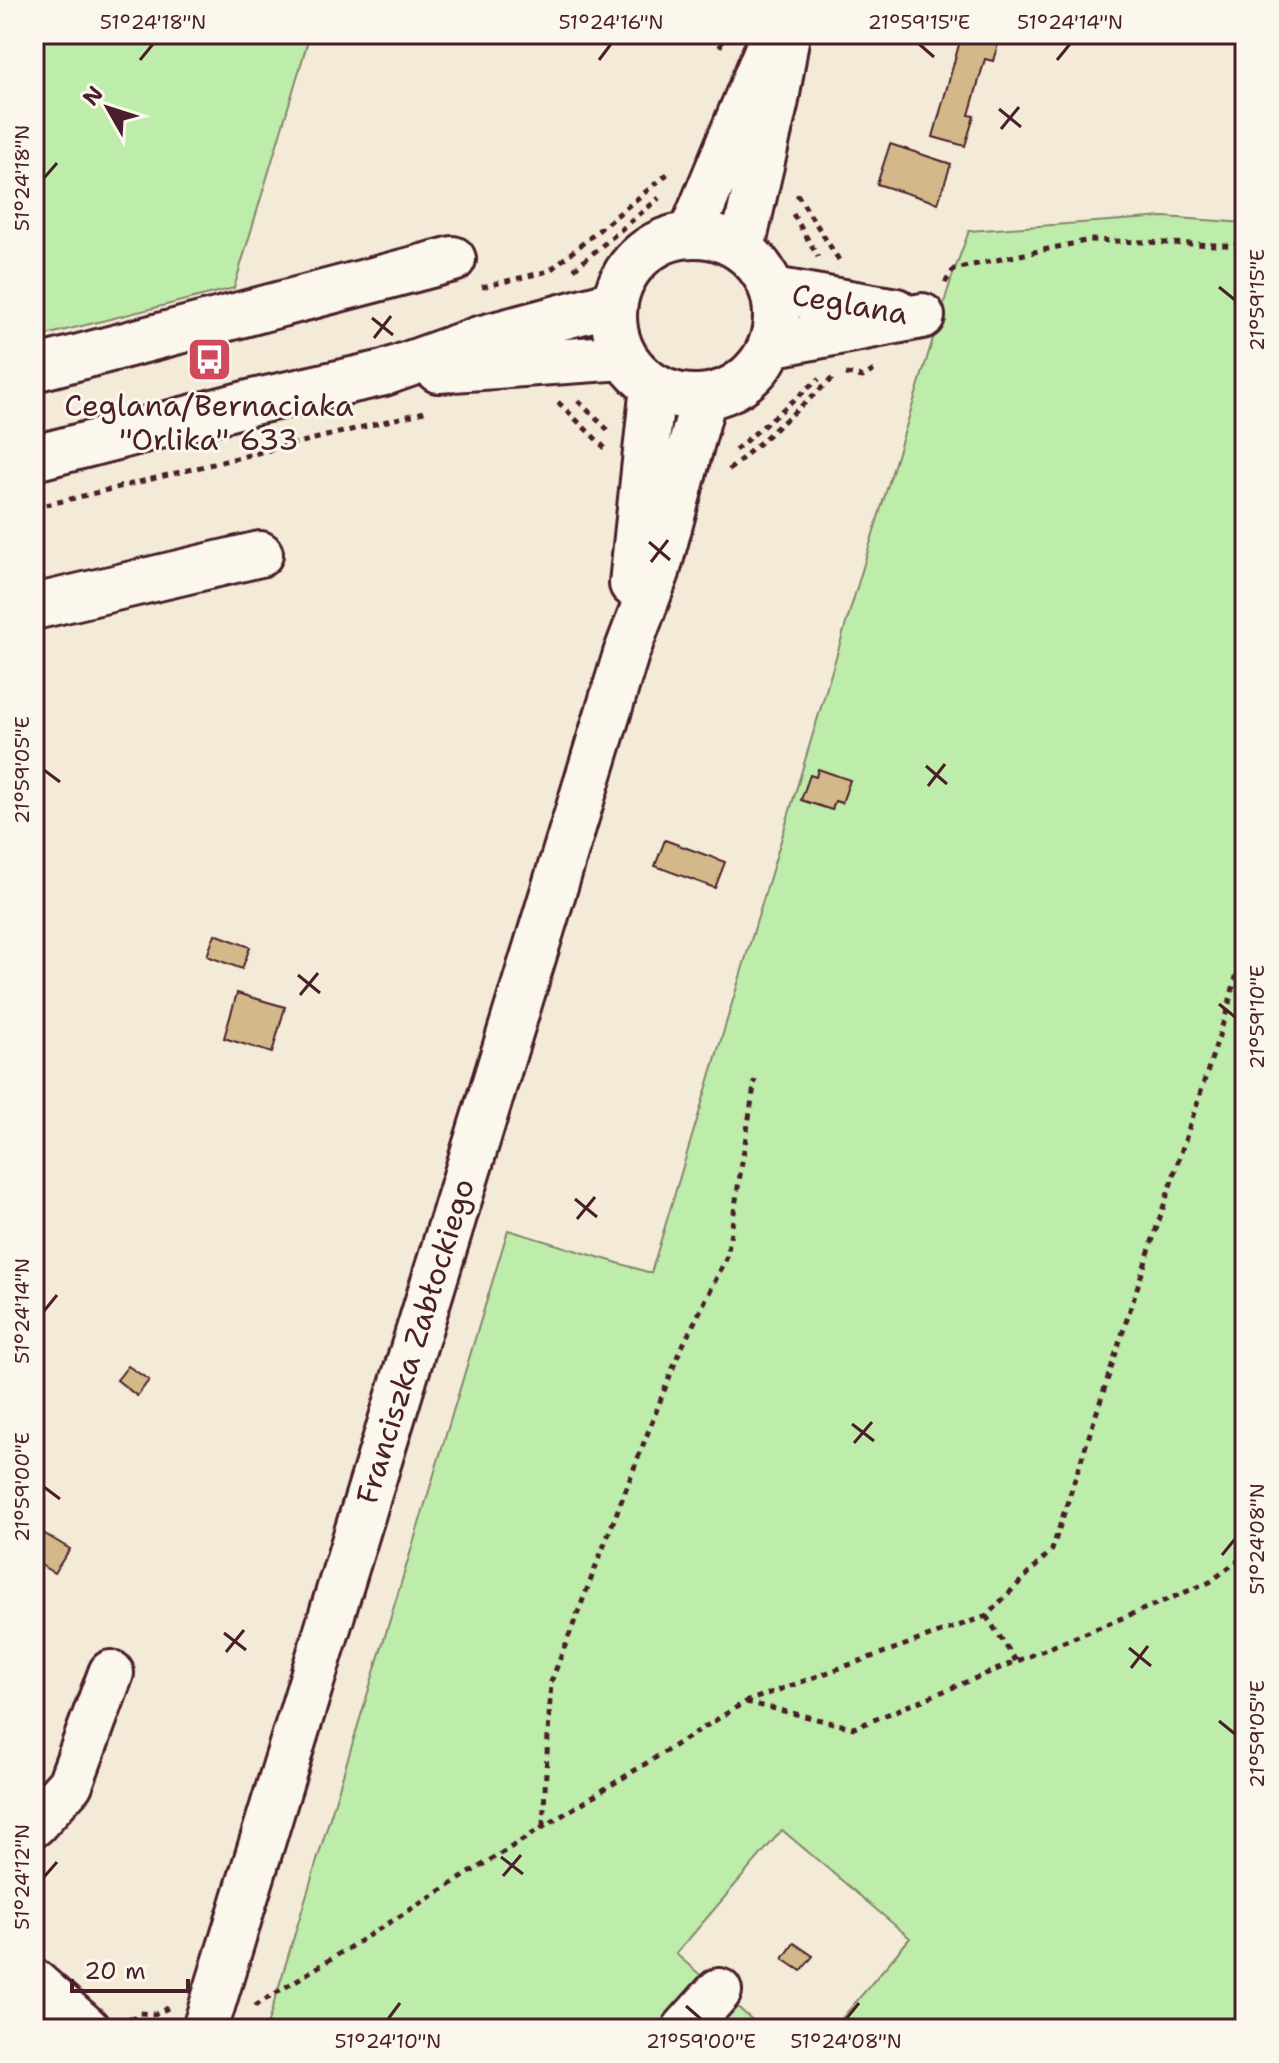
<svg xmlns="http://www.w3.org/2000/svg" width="1279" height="2063" viewBox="0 0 1279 2063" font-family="'Shantell Sans',sans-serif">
<rect width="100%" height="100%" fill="#f3ebd8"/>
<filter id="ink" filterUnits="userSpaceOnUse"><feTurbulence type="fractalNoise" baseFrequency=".0125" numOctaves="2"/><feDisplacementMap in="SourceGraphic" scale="16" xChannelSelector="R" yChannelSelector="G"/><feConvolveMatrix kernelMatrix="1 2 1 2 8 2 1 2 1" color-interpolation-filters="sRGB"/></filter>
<g filter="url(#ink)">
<!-- green -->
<path fill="#beecab" stroke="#84866b" stroke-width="2" d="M34,34H310L234,288L34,338Z
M1165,217L1245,223V2029H833L910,1938L782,1830L676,1954L763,2029H266L508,1230L651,1273L873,534L951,280L969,231Z"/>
<!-- building -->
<path fill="#d3b989" stroke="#4a1f2b" stroke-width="2" d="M962,34H1001L993,61L985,59L969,115L974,116L965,146L933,137Z
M890,144L951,164L938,203L877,184Z
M818,769L850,780L842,803L835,801L832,810L801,800L810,775L816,777Z
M665,840L725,862L715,888L655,866Z
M215,934L250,947L242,969L207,956Z
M237,993L285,1007L272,1053L224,1038Z
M128,1366L149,1380L137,1396L117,1380Z
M40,1531L70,1549L54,1573L34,1561V1541Z
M794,1943L813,1956L801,1971L783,1959Z"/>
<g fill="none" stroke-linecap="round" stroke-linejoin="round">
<defs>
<path id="minor" d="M691,234L770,43
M614 316a81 81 0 1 1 162 0a81 81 0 1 1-162 0Z
M742,248L776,100L787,34
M773,290L896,311
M771,345L922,316
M34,369L453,259
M438,370L624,357
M34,458L253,402L384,373L479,339L614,303
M632,584L653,386
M34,607L260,554
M34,1824L70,1784L111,1673
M34,1982L87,2029
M205,2029L626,654L657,572L704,397
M685,2029L719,1991"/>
</defs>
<!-- minor casing -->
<use href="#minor" stroke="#4a1f2b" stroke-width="50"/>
<!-- path -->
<path stroke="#4a1f2b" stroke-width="5" stroke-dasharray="6 6" stroke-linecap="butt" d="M720,47L724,34
M797,194L839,260
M793,214L818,257
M574,269L659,198
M945,283L954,269L1090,240L1245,246
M482,287L549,271L671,171
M846,374L863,377L874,370
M578,401L608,430
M558,402L605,448
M735,450L819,379
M729,470L835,376
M34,508L428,411
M986,1616L1016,1661
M746,1702L854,1728L1210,1582L1245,1555
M543,1826L551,1682L678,1355L727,1257L755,1080
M255,2006L745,1702L986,1616L1052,1550L1227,1011L1245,943
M128,2017L141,2026L167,2025
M131,2021L139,2013L156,2014L168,2008"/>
<!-- minor -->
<use href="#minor" stroke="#fbf7ec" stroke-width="44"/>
</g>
</g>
<!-- ticks -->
<path fill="none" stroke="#4a1f2b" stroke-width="3" d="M919,44L934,57M140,60L153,44M599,60L611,44M1057,60L1070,44M999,109L1021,127M1001,129L1019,107M44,178L57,163M1219,287L1235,300M372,318L393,335M374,338L391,316M649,542L670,560M651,562L668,540M926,766L947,784M44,770L60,782M928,786L945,764M298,975L320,993M300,995L318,973M1219,1004L1235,1017M575,1199L597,1217M577,1219L595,1197M44,1311L57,1295M852,1424L874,1441M854,1443L872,1422M44,1487L60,1499M1222,1555L1235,1539M224,1633L246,1650M1129,1648L1151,1666M226,1652L244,1630M1131,1668L1148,1646M1219,1721L1235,1734M501,1857L523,1874M503,1876L521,1855M44,1877L57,1862M686,2006L701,2019M388,2019L400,2003M846,2019L859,2003"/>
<!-- icons -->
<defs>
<symbol id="bus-square" viewBox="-11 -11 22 22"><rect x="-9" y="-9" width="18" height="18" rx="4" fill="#d1495b" stroke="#fbf7ec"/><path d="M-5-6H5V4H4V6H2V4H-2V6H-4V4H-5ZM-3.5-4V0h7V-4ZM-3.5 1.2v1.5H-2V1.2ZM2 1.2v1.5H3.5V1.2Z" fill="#fff"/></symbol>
</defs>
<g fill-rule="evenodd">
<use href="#bus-square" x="184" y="334" width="51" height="51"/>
</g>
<g text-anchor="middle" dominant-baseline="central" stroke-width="6" stroke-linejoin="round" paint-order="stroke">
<!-- street labels -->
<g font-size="30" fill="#4a1f2b" stroke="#fbf7ec">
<text transform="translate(850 304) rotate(10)">Ceglana</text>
<text transform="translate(415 1341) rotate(-73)">Franciszka Zabłockiego</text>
</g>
<!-- poi labels -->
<g font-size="30" fill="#4a1f2b" stroke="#fbf7ec">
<text x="209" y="405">Ceglana/Bernaciaka<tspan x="209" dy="34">"Orlika" 633</tspan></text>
</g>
</g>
<!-- margin -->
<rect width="1279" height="2063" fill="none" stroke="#fbf7ec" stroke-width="88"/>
<!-- north arrow -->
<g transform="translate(108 108) rotate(309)" stroke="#fbf7ec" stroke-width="6" paint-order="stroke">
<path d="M0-6L14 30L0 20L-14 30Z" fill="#4a1f2b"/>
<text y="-12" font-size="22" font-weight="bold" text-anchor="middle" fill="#4a1f2b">N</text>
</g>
<!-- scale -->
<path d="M72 1979v12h116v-12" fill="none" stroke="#4a1f2b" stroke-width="4"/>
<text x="84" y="1979" font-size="24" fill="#4a1f2b" stroke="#fbf7ec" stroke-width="6" paint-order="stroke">20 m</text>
<rect x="44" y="44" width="1191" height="1975" fill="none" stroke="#4a1f2b" stroke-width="3"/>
<g font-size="20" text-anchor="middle" fill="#4a1f2b">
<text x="153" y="29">51°24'18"N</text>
<text x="611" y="29">51°24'16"N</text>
<text x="919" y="29">21°59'15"E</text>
<text x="1070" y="29">51°24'14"N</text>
<text transform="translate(22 178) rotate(-90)" y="7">51°24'18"N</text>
<text transform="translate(1257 300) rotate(-90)" y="7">21°59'15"E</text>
<text transform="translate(22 770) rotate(-90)" y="7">21°59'05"E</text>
<text transform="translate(1257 1017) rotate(-90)" y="7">21°59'10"E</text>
<text transform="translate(22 1311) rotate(-90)" y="7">51°24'14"N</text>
<text transform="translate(22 1487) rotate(-90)" y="7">21°59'00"E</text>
<text transform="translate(1257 1539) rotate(-90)" y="7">51°24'08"N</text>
<text transform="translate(1257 1734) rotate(-90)" y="7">21°59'05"E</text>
<text transform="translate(22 1877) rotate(-90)" y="7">51°24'12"N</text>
<text x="388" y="2048">51°24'10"N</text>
<text x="701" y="2048">21°59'00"E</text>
<text x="846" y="2048">51°24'08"N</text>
</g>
</svg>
